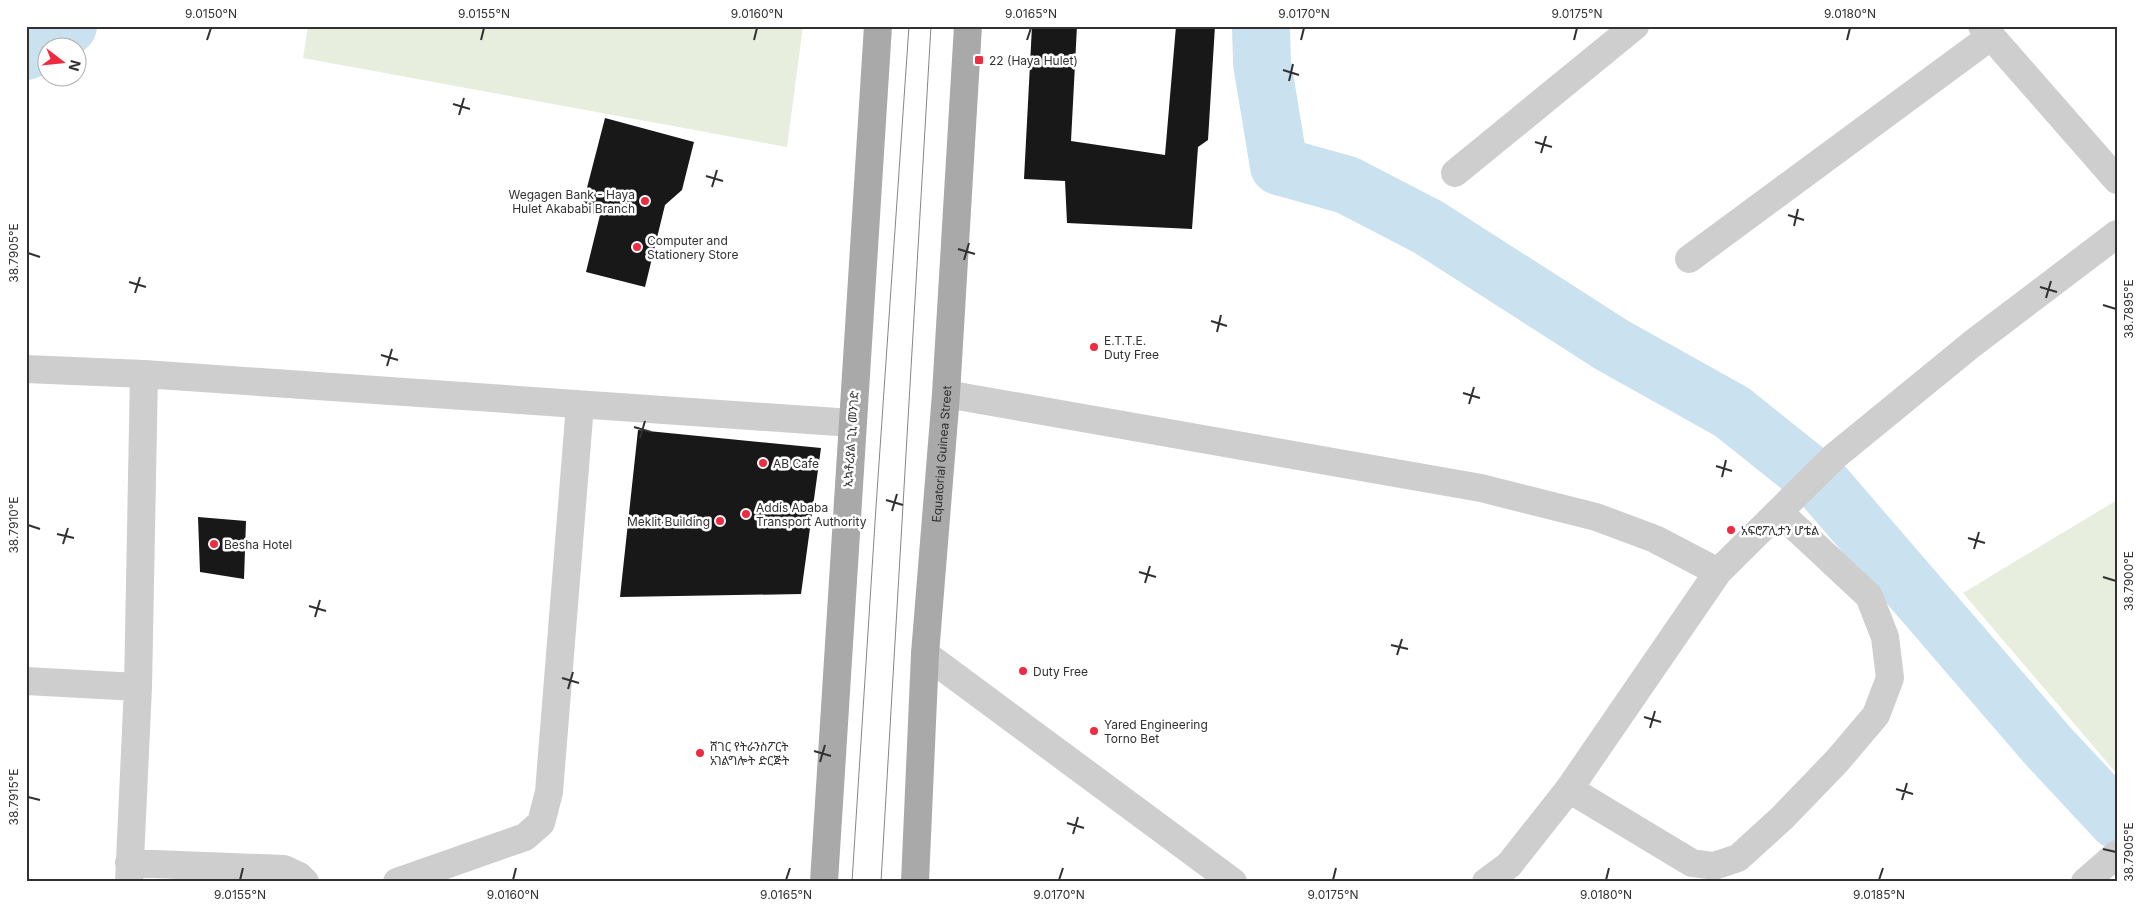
<svg xmlns="http://www.w3.org/2000/svg" width="2143" height="908" viewBox="0 0 2143 908" font-family="Inter,'Noto Sans Ethiopic',sans-serif">
<rect width="100%" height="100%" fill="#fff"/>
<!-- green -->
<path fill="#e7eede" d="M308,26H803L787,147L303,58Z
M2117,500V774L1963,593Z"/>
<g fill="none" stroke-linecap="round" stroke-linejoin="round">
<!-- river -->
<path stroke="#cae2ef" stroke-width="58" d="M1261,26L1262,63L1279,166L1347,185L1428,227L1612,345L1732,412L1822,484L2048,746L2117,820
M26,51L68,26"/>
</g>
<!-- building -->
<path fill="#181818" d="M1032,26H1077L1071,141L1165,155L1176,26H1215L1208,140L1198,147L1192,229L1067,223L1065,181L1024,179Z
M605,118L694,142L682,190L665,205L645,287L586,272L600,215L581,211Z
M638,430L821,448L801,594L620,597Z
M198,517L246,521L244,579L200,572Z"/>
<g fill="none" stroke-linecap="round" stroke-linejoin="round">
<!-- minor -->
<path stroke="#cecece" stroke-width="28" d="M1982,26L2117,180
M1455,173L1635,26
M1689,259L1990,37
M26,369L144,374L852,423
M946,394L1481,488L1596,517L1655,539L1718,572
M925,654L1233,882
M26,681L138,687
M1569,789L1692,863L1714,866L1738,858L1782,818L1837,761L1876,715L1890,678L1885,637L1869,596L1779,512
M129,863L284,869L299,876L305,882
M129,882L138,687L144,374
M397,882L525,837L541,823L549,792L580,405
M1486,882L1509,865L1569,789L1718,572L1835,456L1972,344L2117,234
M2085,882L2117,854"/>
<!-- major -->
<g stroke="#a9a9a9" stroke-width="28">
<path d="M824,882L878,26"/>
<path id="s1" d="M915,882L925,654L946,394L968,26"/>
</g>
<!-- tram -->
<path stroke="#868686" stroke-width="1" d="M852,882L876,507L909,26
M881,882L931,26"/>
</g>
<!-- ticks -->
<path fill="none" stroke="#313131" stroke-width="2" d="M207,40L211,28M481,40L484,28M754,40L757,28M1027,40L1031,28M1301,40L1304,28M1574,40L1577,28M1847,40L1850,28M1283,70L1299,75M1289,81L1293,64M453,104L470,109M459,115L464,98M1535,142L1552,147M1541,153L1546,136M706,176L723,181M712,187L717,170M1788,215L1804,220M1794,226L1798,209M958,249L975,254M28,253L40,257M964,260L969,243M129,282L146,287M2040,287L2057,292M135,293L140,277M2046,298L2051,281M2103,305L2116,309M1211,321L1227,326M1217,332L1221,315M381,355L398,360M387,366L392,349M1463,393L1480,398M1469,404L1474,387M634,427L651,432M640,438L645,421M1716,466L1732,471M1722,477L1726,460M886,500L903,505M892,511L897,494M28,525L40,529M57,534L74,538M1968,538L1985,543M63,544L68,528M1974,549L1979,532M1139,572L1156,577M2103,577L2116,581M1145,583L1150,566M309,606L326,611M315,617L320,600M1391,645L1408,649M1397,655L1402,639M562,678L579,683M568,689L573,672M1644,717L1661,722M1650,728L1655,711M814,751L831,756M820,762L825,745M1896,789L1913,794M28,797L40,800M1902,800L1907,783M1067,823L1084,828M1073,834L1078,817M2103,849L2116,852M240,880L243,868M513,880L516,868M786,880L790,868M1059,880L1063,868M1333,880L1336,868M1606,880L1609,868M1879,880L1883,868"/>
<!-- markers -->
<g fill="#ef2b41" stroke="#fff" stroke-width="2">
<rect x="974" y="55" width="10" height="10" rx="2.5"/>
<circle cx="645" cy="201" r="5"/>
<circle cx="637" cy="247" r="5"/>
<circle cx="1094" cy="347" r="5"/>
<circle cx="763" cy="463" r="5"/>
<circle cx="746" cy="514" r="5"/>
<circle cx="720" cy="521" r="5"/>
<circle cx="1731" cy="530" r="5"/>
<circle cx="214" cy="544" r="5"/>
<circle cx="1023" cy="671" r="5"/>
<circle cx="1094" cy="731" r="5"/>
<circle cx="700" cy="753" r="5"/>
</g>
<g text-anchor="middle" dominant-baseline="central" stroke-width="5" stroke-linejoin="round" paint-order="stroke">
<!-- poi labels -->
<g font-size="12" fill="#313131" stroke="#fff" text-anchor="start">
<text x="989" y="60">22 (Haya Hulet)</text>
<text x="635" y="194" text-anchor="end">Wegagen Bank - Haya<tspan x="635" dy="14">Hulet Akababi Branch</tspan></text>
<text x="647" y="240">Computer and<tspan x="647" dy="14">Stationery Store</tspan></text>
<text x="1104" y="340">E.T.T.E.<tspan x="1104" dy="14">Duty Free</tspan></text>
<text x="773" y="463">AB Cafe</text>
<text x="756" y="507">Addis Ababa<tspan x="756" dy="14">Transport Authority</tspan></text>
<text x="710" y="521" text-anchor="end">Meklit Building</text>
<text x="1741" y="530">አፍሮፖሊታን ሆቴል</text>
<text x="224" y="544">Besha Hotel</text>
<text x="1033" y="671">Duty Free</text>
<text x="1104" y="724">Yared Engineering<tspan x="1104" dy="14">Torno Bet</tspan></text>
<text x="710" y="746">ሸገር የትራንስፖርት<tspan x="710" dy="14">አገልግሎት ድርጅት</tspan></text>
</g>
<!-- street labels -->
<g font-size="12" fill="#313131" stroke="#fff">
<text transform="translate(851 439) rotate(-86)">ኢኳቶሪያል ጊኒ መንገድ</text>
<text stroke="none"><textPath href="#s1" startOffset="429">Equatorial Guinea Street</textPath></text>
</g>
</g>
<!-- border -->
<rect width="2143" height="908" fill="none" stroke="#ffffff" stroke-width="55"/>
<!-- north arrow -->
<g transform="translate(62 62) rotate(106)"><circle r="24" fill="#ffffff" stroke="#adadad"/>
<path d="M0-4L9 19L0 12L-9 19Z" fill="#ef2b41"/>
<text y="-8" font-size="14" font-weight="bold" text-anchor="middle" fill="#313131">N</text>
</g>
<rect x="28" y="28" width="2088" height="852" fill="none" stroke="#313131" stroke-width="2"/>
<g font-size="12" text-anchor="middle" fill="#313131">
<text x="211" y="18">9.0150°N</text>
<text x="484" y="18">9.0155°N</text>
<text x="757" y="18">9.0160°N</text>
<text x="1031" y="18">9.0165°N</text>
<text x="1304" y="18">9.0170°N</text>
<text x="1577" y="18">9.0175°N</text>
<text x="1850" y="18">9.0180°N</text>
<text transform="translate(14 253) rotate(-90)" y="4">38.7905°E</text>
<text transform="translate(2129 309) rotate(-90)" y="4">38.7895°E</text>
<text transform="translate(14 525) rotate(-90)" y="4">38.7910°E</text>
<text transform="translate(2129 581) rotate(-90)" y="4">38.7900°E</text>
<text transform="translate(14 797) rotate(-90)" y="4">38.7915°E</text>
<text transform="translate(2129 852) rotate(-90)" y="4">38.7905°E</text>
<text x="240" y="899">9.0155°N</text>
<text x="513" y="899">9.0160°N</text>
<text x="786" y="899">9.0165°N</text>
<text x="1059" y="899">9.0170°N</text>
<text x="1333" y="899">9.0175°N</text>
<text x="1606" y="899">9.0180°N</text>
<text x="1879" y="899">9.0185°N</text>
</g>
</svg>
